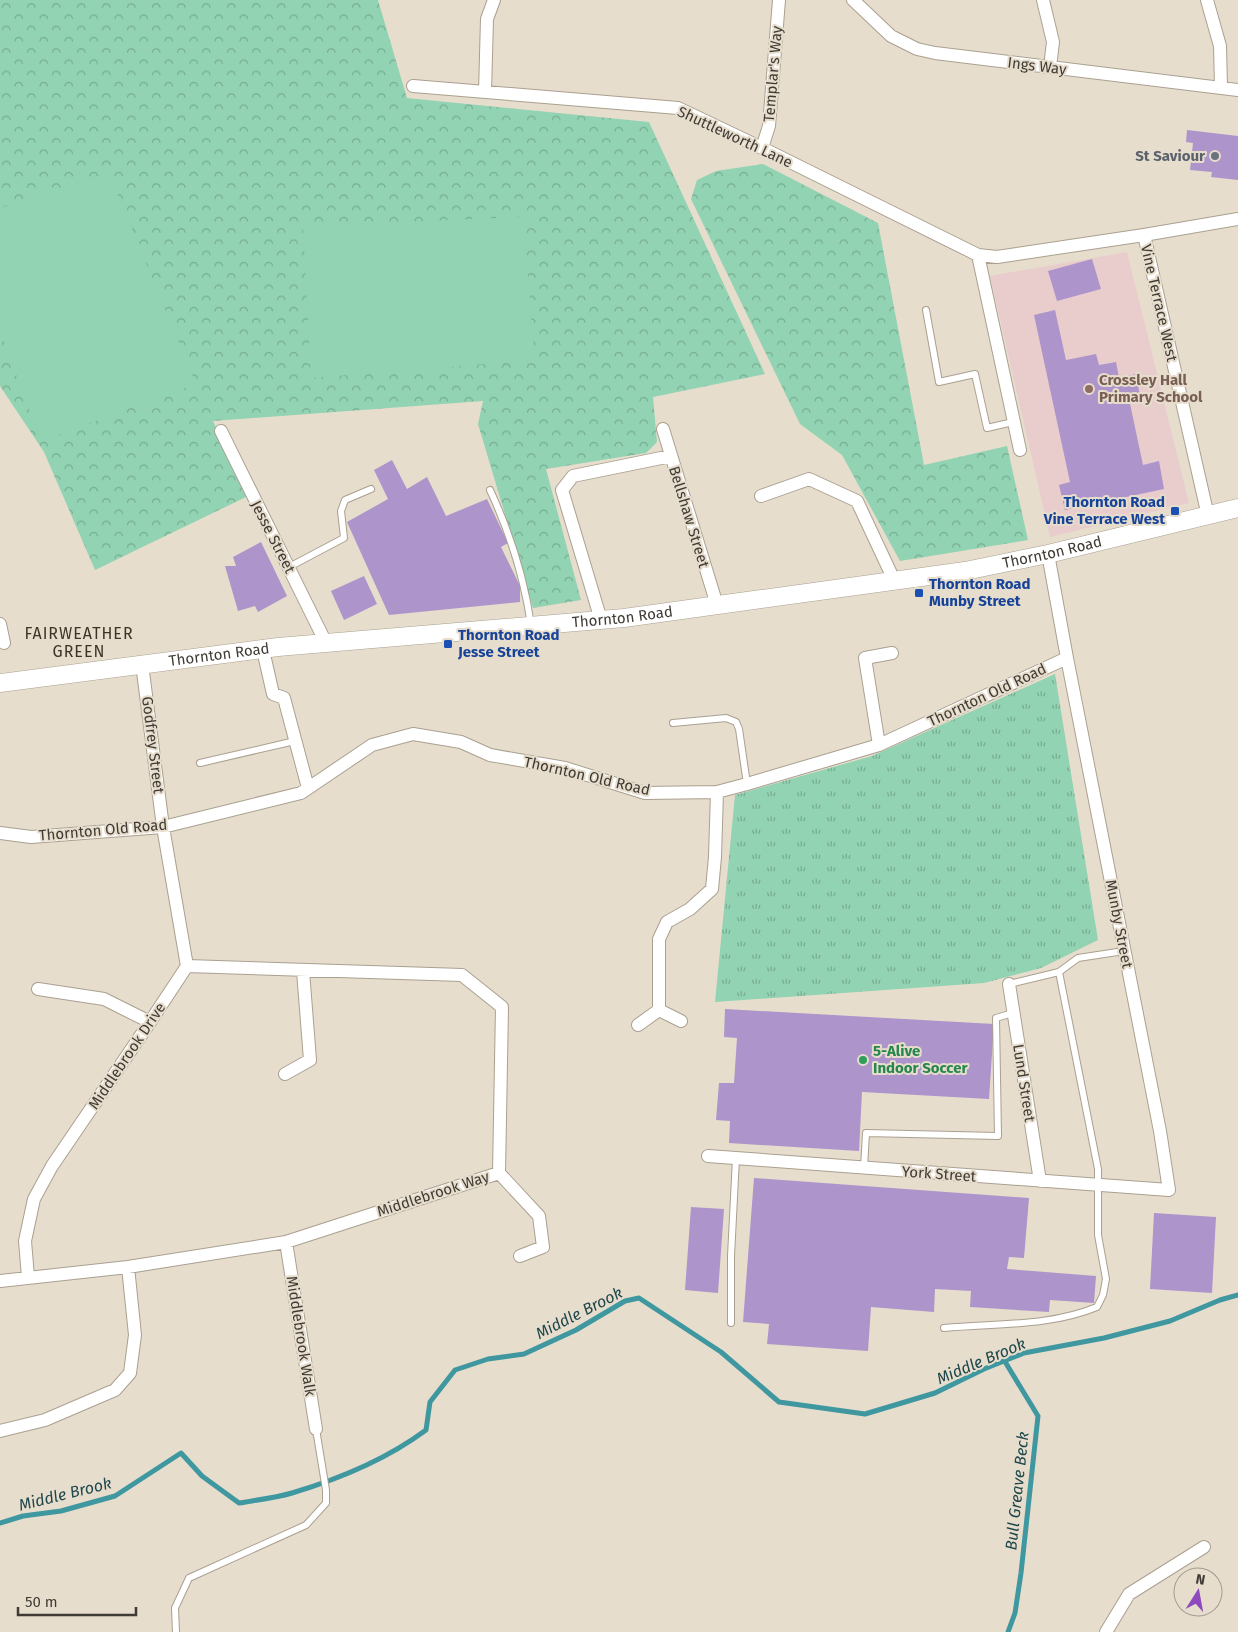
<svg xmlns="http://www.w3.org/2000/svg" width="1238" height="1632" viewBox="0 0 1238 1632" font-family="'Fira Sans',sans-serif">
<defs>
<pattern id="grass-tufts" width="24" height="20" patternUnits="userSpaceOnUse" patternTransform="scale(1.25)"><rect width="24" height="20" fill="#91d3b2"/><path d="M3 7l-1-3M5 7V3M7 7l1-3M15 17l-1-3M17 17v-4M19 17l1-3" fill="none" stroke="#78ac92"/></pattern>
<pattern id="park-crowns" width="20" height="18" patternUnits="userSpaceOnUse" patternTransform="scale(1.25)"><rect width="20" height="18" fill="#91d3b2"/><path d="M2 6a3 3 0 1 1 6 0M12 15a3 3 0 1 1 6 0" fill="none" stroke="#78ac92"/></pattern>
</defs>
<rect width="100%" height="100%" fill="#e7ddcd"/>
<!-- education -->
<path fill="#e8cdcc" d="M1127,252L1189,503L1050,537L990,276Z"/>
<!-- grass -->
<path fill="url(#grass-tufts)" d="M1055,674L1098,940L1041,968L984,983L715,1002L735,795L872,756Z"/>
<!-- park -->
<path fill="url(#park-crowns)" d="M0,0H378L407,98L649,122L765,374L653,397L657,442L646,453L546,469L581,600L533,608L478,424L483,401L213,421L246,497L95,570L44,452L0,386Z
M763,164L878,223L924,465L1007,446L1028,540L900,561L842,455L800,424L691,199L697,180L716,171Z"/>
<!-- pitch -->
<path fill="#91d3b2" d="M109,173L196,384L41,441L0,331V208Z
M523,217L535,360L311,378L303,226Z"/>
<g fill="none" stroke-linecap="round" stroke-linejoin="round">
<!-- stream -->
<path stroke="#3f97a0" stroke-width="5" d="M1004,1360L1038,1416L1021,1573L1015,1613L1008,1632
M0,1523L23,1516L61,1511L115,1496L181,1453L202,1476L239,1503C257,1500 275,1498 292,1493C339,1479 387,1459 426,1430L430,1402L455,1370L488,1359L524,1354L576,1330L625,1301L639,1298L721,1352L779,1402L865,1414L935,1393L984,1369L1024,1353L1104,1338L1170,1321L1220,1300L1238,1295"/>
</g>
<!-- building -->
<path fill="#ad94cb" d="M1187,130L1238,136V180L1211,177L1212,172L1190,170L1193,143L1186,142Z
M1092,259L1101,289L1057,301L1048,271Z
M1055,310L1066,360L1096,354L1099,365L1116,362L1119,378L1136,374L1140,396L1129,399L1143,465L1159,461L1164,489L1065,510L1059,485L1070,482L1034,315Z
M392,460L407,489L427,477L446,516L487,499L508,543L501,547L520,586V602L389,615L347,522L388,499L374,470Z
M261,542L287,596L258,612L255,606L238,611L225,566H236L233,557Z
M364,576L377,604L344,620L331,591Z
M725,1009L994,1024L989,1099L862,1092L859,1151L729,1143L730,1121L716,1120L719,1083H734L737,1038L724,1037Z
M754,1178L1029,1198L1024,1258L1009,1257L1007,1269L1096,1276L1094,1303L1050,1300L1049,1312L970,1307L971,1291L935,1289L934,1312L871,1307L868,1351L767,1344L769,1324L743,1322Z
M691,1207L724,1209L718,1293L685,1290Z
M1154,1213L1216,1217L1212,1293L1150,1289Z"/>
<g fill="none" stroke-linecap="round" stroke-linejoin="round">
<defs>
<path id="lane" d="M926,310L939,382L975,374L987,428L1013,422
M490,490C510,533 524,577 531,625
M289,567L344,538L341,511L345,500L371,489
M673,723L726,718L736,722L739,729L747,784
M200,763L295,741
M1009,984L1059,972L1078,958L1124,951
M864,1168L866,1133L998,1136L996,1018L1013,1013
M731,1323V1256L736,1158
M944,1328C996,1323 1048,1327 1097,1307L1103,1295L1106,1279L1098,1235V1169L1059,972
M176,1632L175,1608L189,1578L306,1525L326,1503V1490L316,1429"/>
<path id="street" d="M853,0L891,36L917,49L935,53L1238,90
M1043,0L1053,42L1050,67
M1207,0L1220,46L1221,87
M413,86L678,108L762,148L978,255L1020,450
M485,92L487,19L494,0
M762,148L769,126L779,0
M1144,235L1208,516
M978,255L997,257L1144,235L1238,219
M663,429L717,605
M221,431L326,643
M761,496L809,479L857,501L894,580
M601,620L562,490L573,476L671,456
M0,624L4,643
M263,650L273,694L284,698L308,788
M879,745L865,658L892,653
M0,833L31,837L163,827L301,793L372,745L413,734L461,742L490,755L565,768L645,793L717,792L747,784L879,745L1067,658L1048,554
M1009,984L1040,1181
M38,989L104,999L150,1022
M681,1021L659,1010V939L667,922L690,909L712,889L715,857L717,792
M638,1025L659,1010
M285,1074L310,1060L303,971
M708,1156L1169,1190L1160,1131L1067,658
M499,1173L539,1216L543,1247L520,1256
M286,1242L316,1429
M28,1277L25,1241L34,1199L52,1166L150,1022L187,966L163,827L142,664
M0,1281L128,1267L286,1242L499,1173L502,1007L462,975L187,966
M0,1431L45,1420L115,1390L130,1373L135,1335L128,1267
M1106,1632L1129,1594L1204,1547"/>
<g id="secondary">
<path id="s1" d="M0,683L278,647L624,618L965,571L1048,554L1238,508"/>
</g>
</defs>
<!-- lane casing -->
<use href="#lane" stroke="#aaa090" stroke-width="8"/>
<!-- street casing -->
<use href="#street" stroke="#aaa090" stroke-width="14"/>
<!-- secondary casing -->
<use href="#secondary" stroke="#aaa090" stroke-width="19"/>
<!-- lane -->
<use href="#lane" stroke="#fff" stroke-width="6"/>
<!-- street -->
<use href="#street" stroke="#fff" stroke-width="12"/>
<!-- secondary -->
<use href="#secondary" stroke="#fff" stroke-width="18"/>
</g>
<!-- markers -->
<circle fill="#6b7280" stroke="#e7ddcd" stroke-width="2" cx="1215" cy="156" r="5"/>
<circle fill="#8d6e63" stroke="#e7ddcd" stroke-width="2" cx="1089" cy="389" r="5"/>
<g fill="#1a4fb4" stroke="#e7ddcd" stroke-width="2">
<rect x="1170" y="506" width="10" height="10" rx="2.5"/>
<rect x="914" y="588" width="10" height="10" rx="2.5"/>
<rect x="443" y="639" width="10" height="10" rx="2.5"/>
</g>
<circle fill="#2e9e5b" stroke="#e7ddcd" stroke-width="2" cx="863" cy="1060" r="5"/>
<g text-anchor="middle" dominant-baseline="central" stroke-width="4" stroke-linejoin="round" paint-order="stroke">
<!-- street labels -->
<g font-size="15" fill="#3f3b34" stroke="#e7ddcd">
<text transform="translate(1037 66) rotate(7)">Ings Way</text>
<text transform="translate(773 74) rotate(-85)">Templar's Way</text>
<text transform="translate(735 137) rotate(25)">Shuttleworth Lane</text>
<text transform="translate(1159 303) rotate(77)">Vine Terrace West</text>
<text transform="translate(689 517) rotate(73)">Bellshaw Street</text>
<text transform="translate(273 537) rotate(63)">Jesse Street</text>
<text stroke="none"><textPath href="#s1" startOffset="1061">Thornton Road</textPath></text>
<text stroke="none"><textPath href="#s1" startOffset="626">Thornton Road</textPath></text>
<text stroke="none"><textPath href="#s1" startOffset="221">Thornton Road</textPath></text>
<text transform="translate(987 695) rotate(-25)">Thornton Old Road</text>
<text transform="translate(153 745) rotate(83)">Godfrey Street</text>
<text transform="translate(587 776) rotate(13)">Thornton Old Road</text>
<text transform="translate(103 830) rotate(-5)">Thornton Old Road</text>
<text transform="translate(1119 924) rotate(79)">Munby Street</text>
<text transform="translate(127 1056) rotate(-56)">Middlebrook Drive</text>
<text transform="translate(1024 1083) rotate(81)">Lund Street</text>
<text transform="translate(939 1174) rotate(4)">York Street</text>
<text transform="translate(433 1194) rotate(-18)">Middlebrook Way</text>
<text transform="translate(301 1336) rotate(81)">Middlebrook Walk</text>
</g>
<!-- worship labels -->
<g font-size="15" font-weight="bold" fill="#5b616d" stroke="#e7ddcd" text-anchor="end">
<text x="1205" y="156">St Saviour</text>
</g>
<!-- education labels -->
<g font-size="15" font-weight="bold" fill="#785e54" stroke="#e7ddcd" text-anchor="start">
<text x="1099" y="380">Crossley Hall<tspan x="1099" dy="17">Primary School</tspan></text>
</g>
<!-- transit labels -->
<g font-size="15" font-weight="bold" fill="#164399" stroke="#e7ddcd" text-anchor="start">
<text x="1165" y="502" text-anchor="end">Thornton Road<tspan x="1165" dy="17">Vine Terrace West</tspan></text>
<text x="929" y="584">Thornton Road<tspan x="929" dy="17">Munby Street</tspan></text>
<text x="458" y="635">Thornton Road<tspan x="458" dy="17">Jesse Street</tspan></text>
</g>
<!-- leisure labels -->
<g font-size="15" font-weight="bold" fill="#27864d" stroke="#e7ddcd" text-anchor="start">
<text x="873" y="1051">5-Alive<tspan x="873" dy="17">Indoor Soccer</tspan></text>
</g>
<!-- neighbourhood labels -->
<g font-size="16" letter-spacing="1" fill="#3c3427" stroke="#e7ddcd">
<text x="79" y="633">FAIRWEATHER<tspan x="79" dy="18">GREEN</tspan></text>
</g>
<!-- water labels -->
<g font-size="16" font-style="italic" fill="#1e474b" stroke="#e7ddcd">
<text transform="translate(579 1313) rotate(-27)">Middle Brook</text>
<text transform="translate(981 1361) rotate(-23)">Middle Brook</text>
<text transform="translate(1017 1491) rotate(-84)">Bull Greave Beck</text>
<text transform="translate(65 1494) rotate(-14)">Middle Brook</text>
</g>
</g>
<!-- north arrow -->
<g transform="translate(1198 1592) rotate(11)"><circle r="24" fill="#e7ddcd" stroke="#a49c90"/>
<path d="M0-4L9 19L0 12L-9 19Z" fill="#8d49bd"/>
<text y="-8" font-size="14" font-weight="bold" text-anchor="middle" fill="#3f3b34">N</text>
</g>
<!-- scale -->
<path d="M18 1607v8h118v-8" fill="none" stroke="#3f3b34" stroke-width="2.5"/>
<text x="25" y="1607" font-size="15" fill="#3f3b34" stroke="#e7ddcd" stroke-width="4" paint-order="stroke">50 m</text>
</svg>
